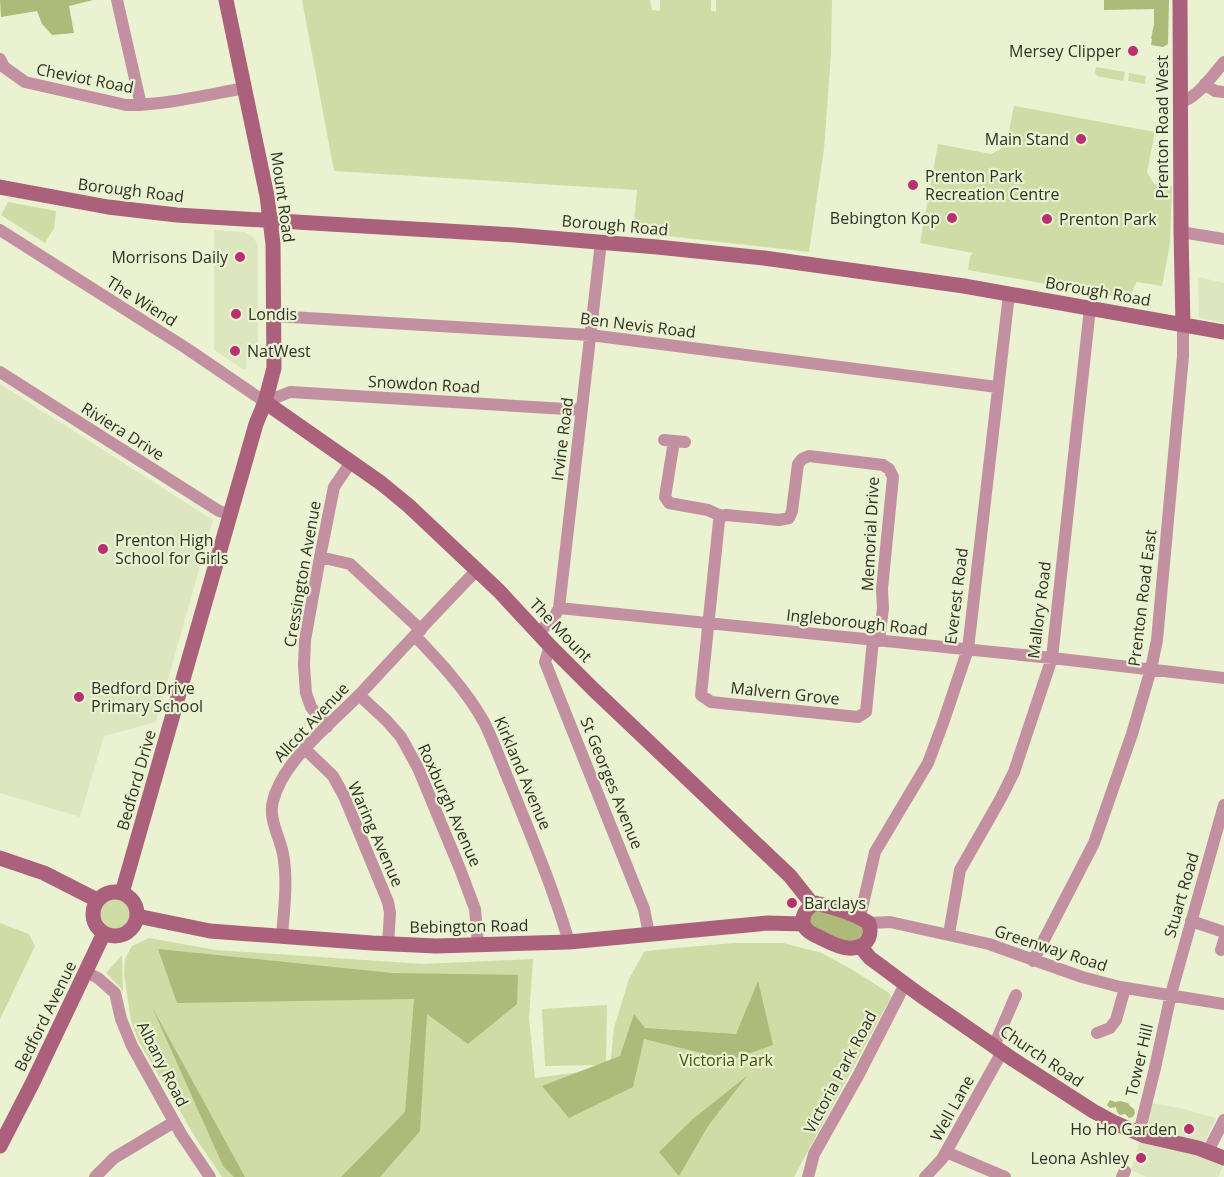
<svg xmlns="http://www.w3.org/2000/svg" width="1224" height="1177" viewBox="0 0 1224 1177" font-family="'Open Sans',sans-serif">
<rect width="100%" height="100%" fill="#eaf2d2"/>
<!-- built -->
<path fill="#dde6bf" d="M214,230L245,232L254,238L258,246V352L246,353V369H243L214,350Z
M1198,277L1224,283V323L1199,318Z
M0,384L213,520L156,722L104,736L80,817L0,793Z
M1151,1103L1180,1108L1216,1118L1200,1151L1224,1164L1218,1177H1147L1131,1170Z"/>
<!-- green -->
<path fill="#d0dca5" d="M302,0H650L652,10L660,11V0H711V11L716,12V0H832L831,54L824,149L809,252L633,232L637,190L334,171Z
M1096,67L1125,72L1123,81L1097,76L1095,72Z
M1129,73L1146,76L1145,84L1128,81Z
M1014,106L1155,132L1147,172L1154,184L1172,186L1170,243L1162,286L1137,282L1134,286L1131,299L968,270L970,256L973,253L920,243L938,144L991,154L1006,146Z
M8,202L56,211L54,228L45,243L1,215Z
M115,897C126,900 135,909 129,921C117,949 79,905 115,897Z
M0,923L29,934L35,946L0,1019Z
M149,938L216,950L423,964L533,959L529,1018L535,1078L610,1068L614,1028L629,979L644,952L654,950L734,943H783L822,953L851,969L889,993L891,997L794,1177H222L197,1140L139,1042L131,1021L124,974L125,959L132,946Z
M122,955L123,992L119,986L106,973Z
M607,1005L606,1065L545,1066L542,1009Z"/>
<!-- forest -->
<path fill="#adba7a" d="M0,0H93L69,6L74,33L52,35L42,24L37,11L1,17Z
M1104,0H1169L1168,44L1163,47L1151,45L1152,39H1151L1154,24V9L1104,10Z
M815,909L857,921L863,928C863,938 857,940 850,943L812,928L808,916Z
M158,949L392,973L518,975L517,1004L468,1044L427,1014L420,1131L380,1177H341L405,1112L414,999L177,1003Z
M758,981L773,1045L730,1060L644,1039L633,1087L569,1118L542,1086L620,1056L634,1014L645,1028L736,1034Z
M152,1007L245,1177H234L223,1166Z
M747,1076L708,1126L679,1176L659,1152L694,1118Z
M1110,1100L1115,1102L1120,1101L1128,1103L1130,1106L1134,1109L1135,1113L1133,1117L1129,1118L1125,1114L1120,1115L1117,1112L1116,1107L1110,1108L1107,1105Z"/>
<g fill="none" stroke-linecap="round" stroke-linejoin="round">
<!-- street -->
<path stroke="#c390a1" stroke-width="12" d="M117,0L141,105
M0,59L4,67L25,82L126,105C166,105 206,95 245,88
M1205,84L1215,91L1224,92
M1181,102C1196,99 1214,74 1224,62
M0,230L186,348L265,402L290,392L582,410
M1181,232L1224,239
M274,316L590,335L997,387
M0,372L219,511L230,514
M664,440L685,442
M674,441L665,497L669,503L708,510L721,516
M721,516L719,521L701,695L711,702L858,717L866,712L873,640
M721,516L726,515L779,520L789,518L792,511L798,464L802,459L809,456L883,465L889,469L893,477L882,589L883,608L879,641
M320,557L350,564L421,630
M559,608L1052,658L1224,678
M538,633L553,619L559,608L601,242
M415,636C440,662 466,690 484,722C494,742 502,765 511,786C532,838 553,888 569,942
M550,646L545,662L644,909L649,934
M359,695L386,720L401,737L418,768L460,869L475,909L478,945
M327,727L311,707L306,693L304,666L305,640L320,557L334,487L351,462
M305,749L333,776L344,796L388,902L390,913L388,944
M860,917L875,852L928,763L943,723L968,649L1009,294
M1191,921L1224,932
M869,923L890,922L989,944L1082,977L1120,987L1224,1004
M949,934L960,870L1001,798L1014,772L1052,658L1090,308
M282,936C284,909 288,881 283,854C280,837 268,819 273,801C283,760 332,723 361,693C399,652 437,611 476,571
M1221,950L1224,940
M1033,961L1094,843L1132,734L1151,669L1157,640L1183,356V325
M86,972L98,978L115,993L121,1019L132,1046L181,1134L210,1177
M1097,1033L1110,1028L1116,1020L1125,988
M994,1046L1016,995
M1139,1133L1155,1068L1171,994L1224,805
M1208,1151L1224,1120
M946,1152L1005,1177
M95,1177L114,1158L174,1122
M808,1177L814,1154L858,1076L905,984
M925,1177L942,1159L1002,1052
M1122,1177L1125,1171"/>
<!-- secondary -->
<path stroke="#ab617c" stroke-width="15" d="M1180,0L1181,232L1183,325
M0,187L108,207L177,215L515,235L657,247L764,258L964,286L1224,332
M265,402L381,483L409,506L499,591L550,646L593,689L790,876L813,905
M0,858L44,873L97,900
M93 914a22 22 0 1 1 44 0a22 22 0 1 1-44 0Z
M122,893L256,424L265,402L274,368L273,244L267,196L226,0
M815,903C833,907 853,913 869,923C871,931 871,938 864,944C850,954 833,944 819,937C814,935 807,932 804,926C800,916 807,908 815,903Z
M137,916L210,931L372,943L436,946L569,942L768,923L803,924
M860,946L870,958L920,995L1014,1060L1093,1111L1115,1123L1145,1136L1198,1148L1224,1158
M0,1146L33,1082L104,933"/>
</g>
<!-- markers -->
<g fill="#b8306e" stroke="#eaf2d2" stroke-width="2">
<circle cx="1133" cy="51" r="6"/>
<circle cx="1081" cy="139" r="6"/>
<circle cx="913" cy="185" r="6"/>
<circle cx="952" cy="218" r="6"/>
<circle cx="1047" cy="219" r="6"/>
<circle cx="240" cy="257" r="6"/>
<circle cx="236" cy="314" r="6"/>
<circle cx="235" cy="351" r="6"/>
<circle cx="103" cy="549" r="6"/>
<circle cx="79" cy="697" r="6"/>
<circle cx="792" cy="903" r="6"/>
<circle cx="1189" cy="1129" r="6"/>
<circle cx="1141" cy="1158" r="6"/>
</g>
<g text-anchor="middle" dominant-baseline="central" stroke-width="4.5" stroke-linejoin="round" paint-order="stroke">
<!-- poi labels -->
<g font-size="16" fill="#2e3125" stroke="#eaf2d2" text-anchor="start">
<text x="1121" y="51" text-anchor="end">Mersey Clipper</text>
<text x="1069" y="139" text-anchor="end">Main Stand</text>
<text x="925" y="176">Prenton Park<tspan x="925" dy="18">Recreation Centre</tspan></text>
<text x="940" y="218" text-anchor="end">Bebington Kop</text>
<text x="1059" y="219">Prenton Park</text>
<text x="228" y="257" text-anchor="end">Morrisons Daily</text>
<text x="248" y="314">Londis</text>
<text x="247" y="351">NatWest</text>
<text x="115" y="540">Prenton High<tspan x="115" dy="18">School for Girls</tspan></text>
<text x="91" y="688">Bedford Drive<tspan x="91" dy="18">Primary School</tspan></text>
<text x="804" y="903">Barclays</text>
<text x="1177" y="1129" text-anchor="end">Ho Ho Garden</text>
<text x="1129" y="1158" text-anchor="end">Leona Ashley</text>
</g>
<!-- street labels -->
<g font-size="16" fill="#2e3125" stroke="#eaf2d2">
<text transform="translate(85 78) rotate(11)">Cheviot Road</text>
<text transform="translate(1162 127) rotate(-90)">Prenton Road West</text>
<text transform="translate(131 190) rotate(7)">Borough Road</text>
<text transform="translate(283 197) rotate(82)">Mount Road</text>
<text transform="translate(615 225) rotate(5)">Borough Road</text>
<text transform="translate(1098 291) rotate(10)">Borough Road</text>
<text transform="translate(142 301) rotate(32)">The Wiend</text>
<text transform="translate(638 325) rotate(7)">Ben Nevis Road</text>
<text transform="translate(424 384) rotate(3)">Snowdon Road</text>
<text transform="translate(123 431) rotate(32)">Riviera Drive</text>
<text transform="translate(562 439) rotate(-83)">Irvine Road</text>
<text transform="translate(870 534) rotate(-87)">Memorial Drive</text>
<text transform="translate(302 574) rotate(-80)">Cressington Avenue</text>
<text transform="translate(956 596) rotate(-83)">Everest Road</text>
<text transform="translate(1142 598) rotate(-83)">Prenton Road East</text>
<text transform="translate(1039 610) rotate(-83)">Mallory Road</text>
<text transform="translate(857 622) rotate(6)">Ingleborough Road</text>
<text transform="translate(561 630) rotate(46)">The Mount</text>
<text transform="translate(785 693) rotate(6)">Malvern Grove</text>
<text transform="translate(311 722) rotate(-47)">Allcot Avenue</text>
<text transform="translate(523 773) rotate(67)">Kirkland Avenue</text>
<text transform="translate(136 780) rotate(-74)">Bedford Drive</text>
<text transform="translate(612 783) rotate(68)">St Georges Avenue</text>
<text transform="translate(450 805) rotate(66)">Roxburgh Avenue</text>
<text transform="translate(376 834) rotate(66)">Waring Avenue</text>
<text transform="translate(1181 895) rotate(-74)">Stuart Road</text>
<text transform="translate(469 926) rotate(-1)">Bebington Road</text>
<text transform="translate(1051 948) rotate(18)">Greenway Road</text>
<text transform="translate(45 1016) rotate(-64)">Bedford Avenue</text>
<text transform="translate(1042 1056) rotate(34)">Church Road</text>
<text transform="translate(1139 1060) rotate(-77)">Tower Hill</text>
<text transform="translate(163 1064) rotate(63)">Albany Road</text>
<text transform="translate(840 1072) rotate(-62)">Victoria Park Road</text>
<text transform="translate(952 1108) rotate(-61)">Well Lane</text>
</g>
<!-- park labels -->
<g font-size="16" fill="#465104" stroke="#eaf2d2">
<text x="726" y="1060">Victoria Park</text>
</g>
</g>
</svg>
